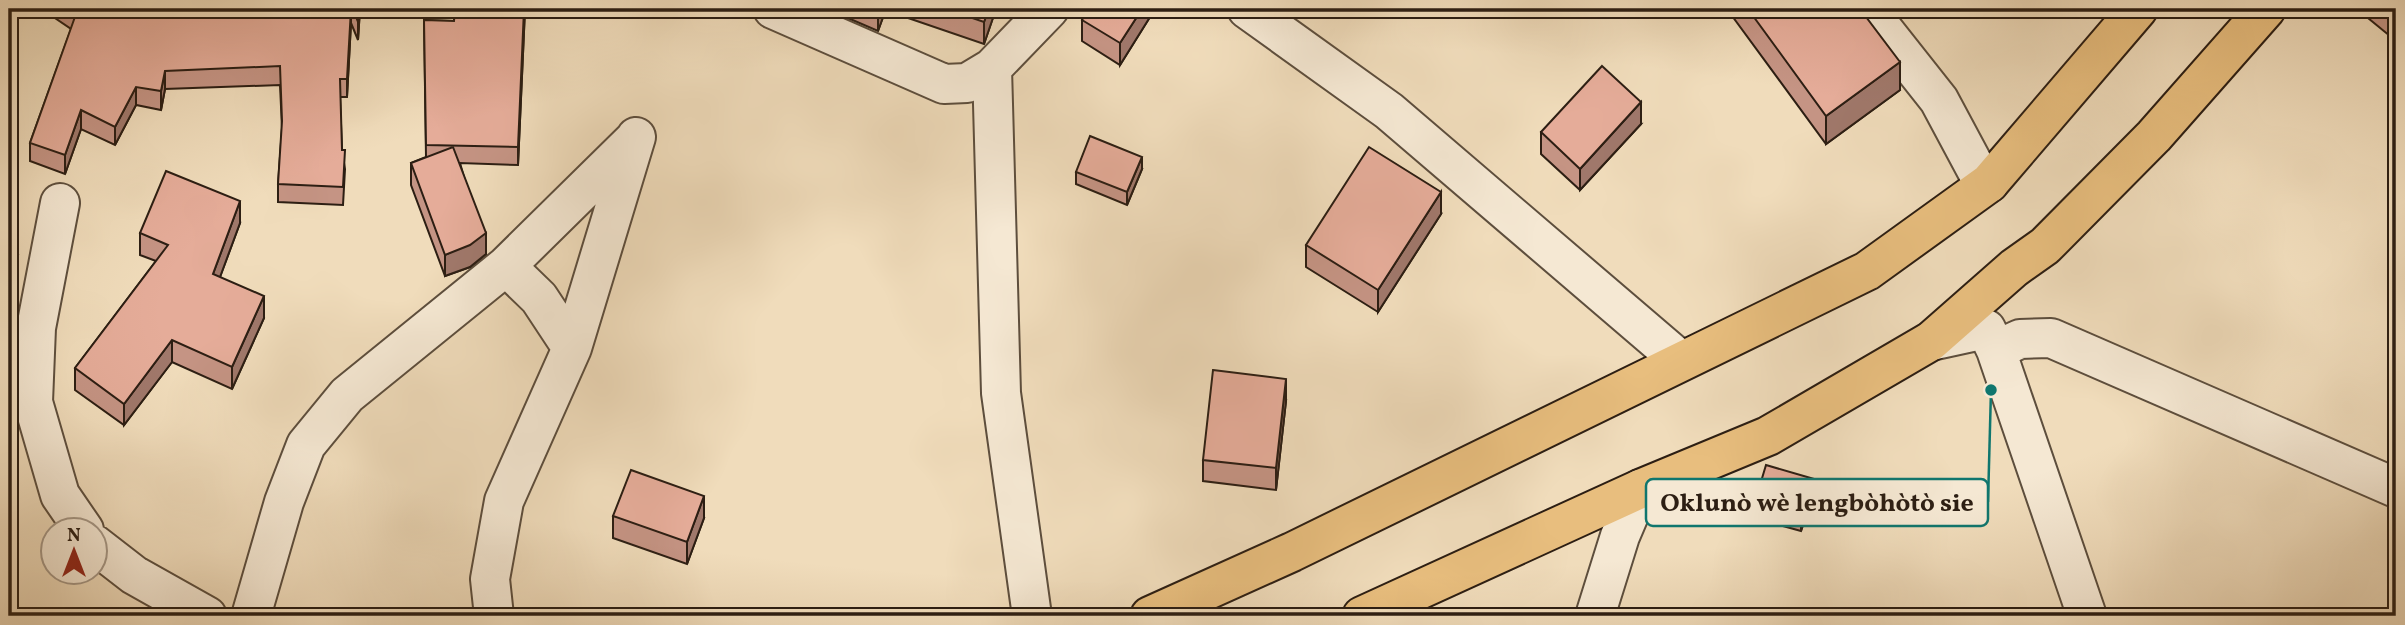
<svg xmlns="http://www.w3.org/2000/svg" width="2405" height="625" viewBox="0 0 2405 625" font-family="Vollkorn,serif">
<rect width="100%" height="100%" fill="#f0dcbb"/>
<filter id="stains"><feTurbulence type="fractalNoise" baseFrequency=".00286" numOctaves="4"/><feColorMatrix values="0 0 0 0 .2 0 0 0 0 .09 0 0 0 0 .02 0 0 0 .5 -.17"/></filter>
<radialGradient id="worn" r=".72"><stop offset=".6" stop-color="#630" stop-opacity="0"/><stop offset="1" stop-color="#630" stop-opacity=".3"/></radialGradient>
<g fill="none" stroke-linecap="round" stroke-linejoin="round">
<defs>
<path id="street" d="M773,9L944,84L967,83L992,68L1049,9
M1247,9L1389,111L1681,361
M1867,9L1939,100L1977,171L1989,183
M992,68L1001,393L1032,616
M60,203L36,328L33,402L60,495L84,530
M506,266L634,140
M1931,341L1986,329L1996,350L2087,616
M572,348L636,137
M1996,350L2020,339L2051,338L2396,488
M94,544L134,575L207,616
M251,616L284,502L306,445L347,395L506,266L539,298L572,348L504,501L490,579L494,616
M1595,616L1620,536L1640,489"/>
<path id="primary" d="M1150,616L1292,552L1867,271L1989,183L2138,9
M1362,616L1640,489L1768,436L1931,341L2014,268L2045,246L2154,136L2266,9"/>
</defs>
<!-- street casing -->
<use href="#street" stroke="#5d4e3d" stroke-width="42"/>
<!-- primary casing -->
<use href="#primary" stroke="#2c1e13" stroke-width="42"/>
<!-- street -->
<use href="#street" stroke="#f5e8d3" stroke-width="38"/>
<!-- primary -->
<use href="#primary" stroke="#e8be7e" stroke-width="38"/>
</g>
<!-- wall -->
<path fill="#c59484" stroke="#2c1e13" stroke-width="2" d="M46,9H360L358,40L351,23L347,97H340L342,150L345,169L343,205L278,202V184L282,128L280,85L165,89L161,110L136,105L115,145L81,129L65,174L30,161V143L71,29L46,12Z
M455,9H525L518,165L460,163L486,254L470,267L445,276L411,185V163L426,157L424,20L454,21Z
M827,9H886L878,31Z
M908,9H996L984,44L908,18Z
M1155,9L1120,65L1082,41V20Z
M1727,9H1860L1900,90L1826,144Z
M2368,9H2396V41L2368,18Z
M1641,124L1580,190L1541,154V132Z
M1142,169L1127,205L1076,184V172Z
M1441,214L1378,312L1306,267V245Z
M240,223L220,277L264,318L232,389L172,362L124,425L75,390V368L156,261L140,255V233Z
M1286,401L1276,490L1203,481V460Z
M1814,492L1801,531L1754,518V505Z
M613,516L704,518L687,564L613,538Z"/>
<!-- shaded-wall -->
<path fill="#a0786b" stroke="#2c1e13" stroke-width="2" d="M351,9V23L347,97V79Z
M359,9H360L358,40V22Z
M524,9H525L518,165V147Z
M880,9H886L878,31V13Z
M989,9H996L984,44V22Z
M1142,9H1155L1120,65V43Z
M1900,62V90L1826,144V116Z
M165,71V89L161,110V91Z
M136,87V105L115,145V127Z
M1641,102V124L1580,190V169Z
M81,110V129L65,174V155Z
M1142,157V169L1127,205V192Z
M1441,192V214L1378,312V290Z
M240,201V223L213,296V274Z
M486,233V254L470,267L445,276V255Z
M18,255V276L9,297V275Z
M264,296V318L232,389V367Z
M172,340V362L124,425V404Z
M1286,379V401L1276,490V468Z
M1814,479V492L1801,531V519Z
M704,496V518L687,564V542Z"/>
<!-- building -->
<path fill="#e5ac99" stroke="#2c1e13" stroke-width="2" d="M69,9H351L347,79H340L342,150H345L343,187L278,184L282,121L280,66L165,71L161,91L136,87L115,127L81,110L65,155L30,143L76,14Z
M353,9H359L358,22Z
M455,9H524L518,147L426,145L424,20L454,21Z
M869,9H880L878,13Z
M946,9H989L984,22Z
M1088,9H1142L1120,43L1082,20Z
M1748,9H1860L1900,62L1826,116Z
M2383,9H2396V19Z
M1602,66L1641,102L1580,169L1541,132Z
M1090,136L1142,157L1127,192L1076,172Z
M453,147L486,233L470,245L445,255L411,163Z
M1369,147L1441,192L1378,290L1306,245Z
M166,171L240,201L213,274L264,296L232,367L172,340L124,404L75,368L168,245L140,233Z
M9,250L18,255L9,275Z
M1213,370L1286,379L1276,468L1203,460Z
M1766,465L1814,479L1801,519L1754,505Z
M631,470L704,496L687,542L613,516Z"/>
<!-- callouts -->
<path fill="none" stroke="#0f766e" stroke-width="2.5" d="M1991 390L1988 502"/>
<circle fill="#0f766e" stroke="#f5e8d3" stroke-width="2.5" cx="1991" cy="390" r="7"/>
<rect fill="#f5e8d3" stroke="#0f766e" stroke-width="2.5" x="1646" y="479" width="342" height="47" rx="7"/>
<g font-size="26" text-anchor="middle" font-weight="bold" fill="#2c1e13">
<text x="1817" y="511">Oklunò wè lengbòhòtò sie</text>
</g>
<!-- margin -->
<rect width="2405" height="625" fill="none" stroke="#f0dcbb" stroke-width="35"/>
<rect x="10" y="10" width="2384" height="604" fill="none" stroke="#2c1e13" stroke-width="3.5"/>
<rect x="18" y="18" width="2370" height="590" fill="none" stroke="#2c1e13" stroke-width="2"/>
<!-- north arrow -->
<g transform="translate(74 551)"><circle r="33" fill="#f5e8d3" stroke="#a59786" stroke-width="2"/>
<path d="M0-5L12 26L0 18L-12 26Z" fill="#8f2418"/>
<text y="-10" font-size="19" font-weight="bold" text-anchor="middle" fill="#2c1e13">N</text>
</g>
<rect width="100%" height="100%" filter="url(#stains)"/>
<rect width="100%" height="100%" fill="url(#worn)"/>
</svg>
